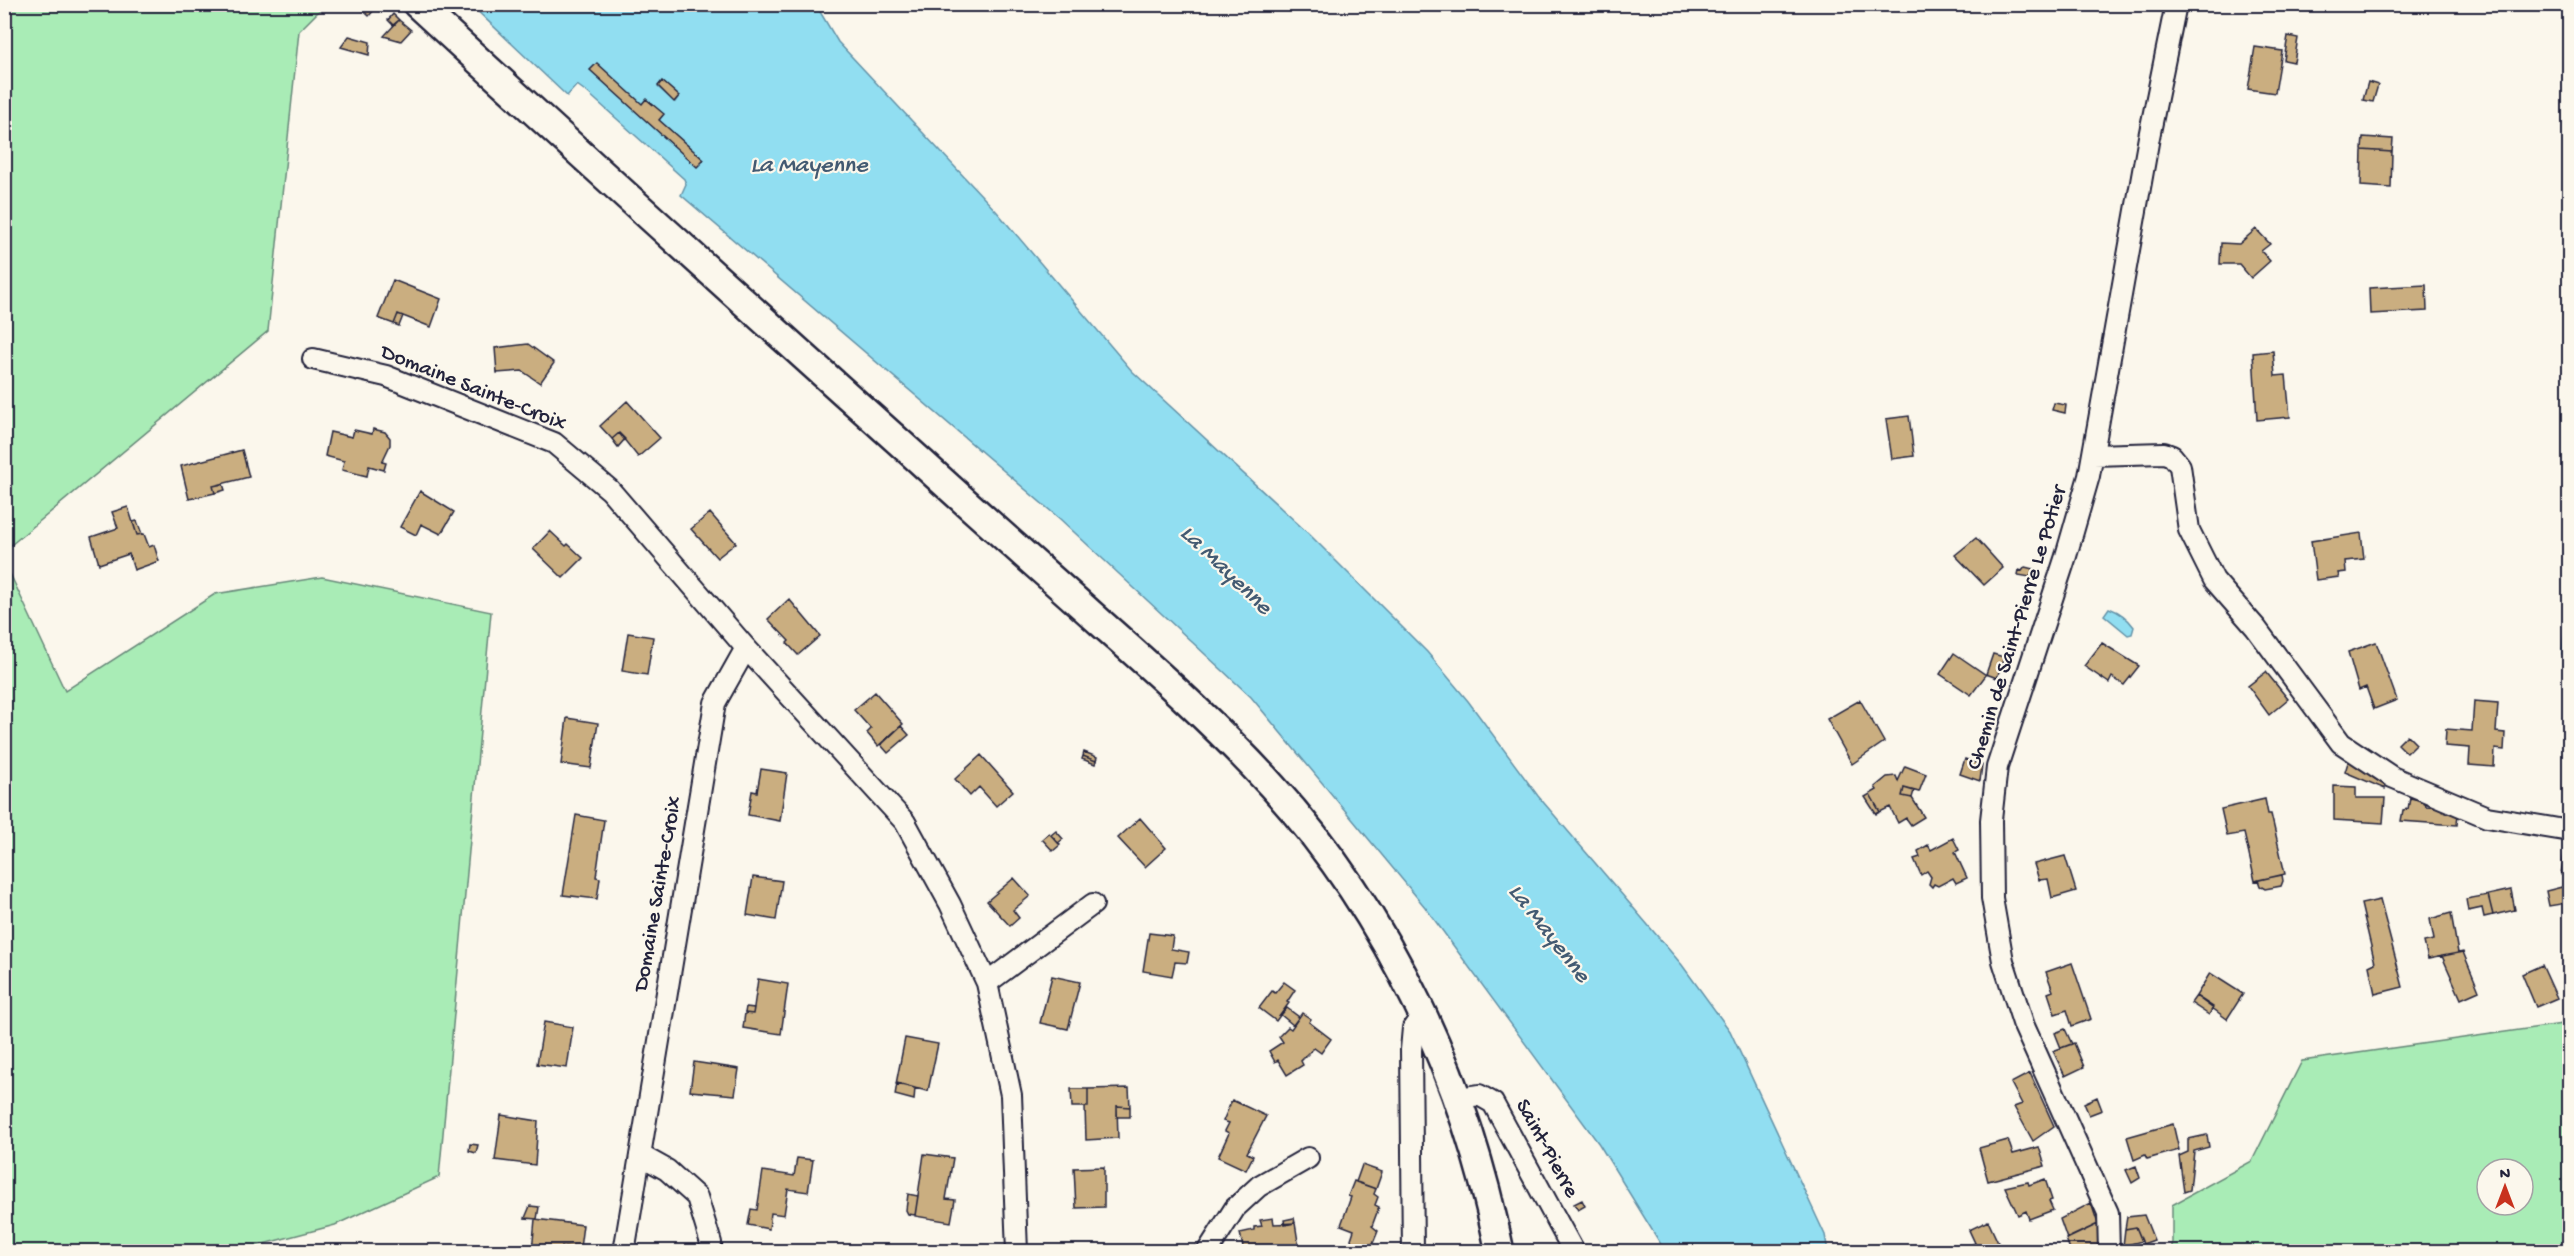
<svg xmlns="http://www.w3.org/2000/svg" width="2574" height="1256" viewBox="0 0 2574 1256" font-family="'Gochi Hand',sans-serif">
<rect width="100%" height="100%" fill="#fbf7ec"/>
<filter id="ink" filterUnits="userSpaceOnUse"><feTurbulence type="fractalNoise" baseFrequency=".0167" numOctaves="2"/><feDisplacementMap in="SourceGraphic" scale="12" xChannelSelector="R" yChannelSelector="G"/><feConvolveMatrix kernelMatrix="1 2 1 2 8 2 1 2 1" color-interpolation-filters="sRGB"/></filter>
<g filter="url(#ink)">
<!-- green -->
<path fill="#a9ecb6" stroke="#668778" stroke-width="1.5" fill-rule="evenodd" d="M5,4L325,5L299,31L268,331L5,550Z
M5,563L65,691L215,594L322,577L491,612L439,1177L335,1225L237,1251H5Z
M2569,1023V1251H2172V1205L2252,1161L2302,1061ZM2487,1169H2523V1205H2487Z"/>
<!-- water -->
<path fill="#91def1" stroke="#6593a8" stroke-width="1.5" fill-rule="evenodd" d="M471,5H816L838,42L997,212L1132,371L1309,534L1427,652L1468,701L1538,796L1682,965L1730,1031L1825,1235L1828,1251H1665L1599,1144L1425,907L1251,697L1060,519L681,195L686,184L684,179L588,93L577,85L567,96ZM662,81L679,96L675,102L658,87ZM646,99L663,114L659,120L703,159L697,166L642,104Z
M2109,608C2120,612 2127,617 2134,627L2132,634L2128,635L2104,615Z
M2565,618H2569V655L2562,654Z"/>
<!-- building -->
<path fill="#caae80" stroke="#22223b" stroke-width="1.5" d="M356,4H379L369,16Z
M393,14L399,20L393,25L388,20Z
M399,20L411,30L401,41L384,36Z
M349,36L370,42L369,55L341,47Z
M2288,36L2298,38L2294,62L2284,60Z
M2255,47L2282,51L2275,93L2248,89Z
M597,63L642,104L646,99L664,114L659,120L704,160L697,167L590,70Z
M662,81L679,96L674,102L658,86Z
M2368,82L2378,85L2373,102L2363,100Z
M2363,137L2393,139L2392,152L2362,150Z
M2362,150L2392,152L2391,188L2361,186Z
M2256,229L2270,244L2261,251L2270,261L2251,278L2239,264H2220L2221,243L2239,244Z
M393,280L441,299L431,327L398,314L394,324L378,318Z
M2426,285L2427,311L2370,314L2369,288Z
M398,314L403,316L399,326L394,324Z
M528,344L554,363L540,383L522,371L497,373L495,348Z
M2273,351L2275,376L2286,375L2290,417L2257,420L2253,353Z
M627,401L660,438L638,457L619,433L612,439L600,426Z
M2054,403L2066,405L2065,413L2052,410Z
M1909,416L1914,456L1892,459L1886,419Z
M373,429L385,432L390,438V445L382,462L386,463L384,470L369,466L367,476L342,470L344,461L325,456L330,432L352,437L354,430L372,434Z
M619,433L625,439L618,447L612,439Z
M242,450L249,477L213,486L215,493L189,499L181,466Z
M223,484L225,490L215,493L213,486Z
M420,491L454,512L441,534L421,524L416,535L400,527Z
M128,507L137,535L144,534L149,547L154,545L159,561L134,570L129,554L99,564L91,537L118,528L112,512Z
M710,513L736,543L717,558L691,529Z
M137,521L142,534L137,535L133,522Z
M550,531L566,546L568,544L583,558L563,578L533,549Z
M2361,533L2364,559L2345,561L2346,572L2338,573L2339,577L2316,580L2311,541Z
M1976,538L2003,568L1984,585L1955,555Z
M2025,567L2033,569L2030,577L2018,575L2019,570L2022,571Z
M789,599L820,636L798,655L787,643L789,641L768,619Z
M628,633L653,637L647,675L622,671Z
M2376,642L2397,700L2374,709L2366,687L2359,690L2348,652Z
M2102,643L2139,666L2124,685L2112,677L2109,683L2084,666Z
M1954,653L1986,675L1971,695L1940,674Z
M1993,654L2004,657L1997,678L1986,674Z
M2266,672L2288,699L2269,715L2248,686Z
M875,692L903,724L878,746L867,733L871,729L854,710Z
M1860,700L1884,742L1852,764L1827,719Z
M2474,701L2498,703L2496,732L2505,733L2504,750L2495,749L2494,767L2469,765L2470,748L2445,746L2446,729L2472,731Z
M567,718L598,723L591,768L561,764Z
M901,726L909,735L888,753L881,745Z
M2407,735L2416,744L2407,753L2398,744Z
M1084,752L1097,757L1096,761L1083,756Z
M981,755L1013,791L996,806L979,787L970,796L955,779Z
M1083,756L1096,761L1095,764L1082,759Z
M1965,759L1982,765L1980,781L1960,774Z
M2349,759L2386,776L2385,789L2345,772Z
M1905,766L1926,774L1919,792L1904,788L1902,796L1912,798L1924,817L1911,825L1906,818L1898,823L1890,807L1880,812L1870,794L1877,790L1875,787L1887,777L1896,776L1898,781Z
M761,769L787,773L780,821L748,815L752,791L757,792Z
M2334,786L2356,787V798H2385L2383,823L2334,820Z
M1904,788L1914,791L1912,798L1902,796Z
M1870,794L1880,812L1876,814L1865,797Z
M2410,798L2425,801L2426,806L2442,807V810L2458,813L2457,825L2401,821L2403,810L2408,809Z
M2265,799L2268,814H2271L2285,874L2255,881L2244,833L2227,836L2221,809Z
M576,815L604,820L596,877L600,878L597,899L563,895Z
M1140,818L1166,848L1145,867L1118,838Z
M1056,831L1063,839L1058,843L1051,835Z
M1049,833L1060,845L1053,851L1042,839Z
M1953,838L1959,850L1955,852L1967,878L1956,883L1953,878L1938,886L1934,884L1932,887L1929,884L1931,877L1927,871L1921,875L1914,859L1920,857L1918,851L1928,845L1931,850Z
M2566,841H2570V876L2561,874Z
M2065,856L2076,891L2052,898L2048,879L2039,880L2034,864Z
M2282,875L2283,881L2281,886L2265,889L2260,886L2258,880Z
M753,877L782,881L776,920L747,915Z
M1014,878L1030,896L1013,910L1019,918L1010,926L987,901Z
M2562,887L2567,903L2549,906L2546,891Z
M2511,890L2515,910L2493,915L2488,895Z
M2488,895L2493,915L2484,917L2482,908L2468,911L2466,899Z
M2380,900L2403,987L2375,994L2369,966L2375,963L2361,904Z
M2451,913L2458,953L2428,959L2424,942L2434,940L2430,919Z
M1149,933L1173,936L1171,949L1189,952L1187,963L1175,962L1172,976L1143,971Z
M2463,952L2479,991L2461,999L2442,956Z
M2072,963L2091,1019L2072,1026L2067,1010L2055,1014L2048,993L2053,991L2046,972Z
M2542,965L2557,998L2536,1007L2522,974Z
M2210,973L2243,994L2227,1019L2196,996Z
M1052,976L1080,982L1068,1029L1040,1023Z
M758,979L788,984L781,1034L743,1028L745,1013L753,1014Z
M1284,982L1295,990L1287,1002L1289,1003L1276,1021L1259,1008L1272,991L1275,993Z
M2196,996L2213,1007L2209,1015L2191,1003Z
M746,1007L754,1008L753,1014L745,1013Z
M1287,1008L1299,1017L1293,1025L1281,1015Z
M1302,1013L1311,1019L1309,1022L1331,1039L1321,1053L1314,1048L1301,1061L1303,1065L1287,1075L1278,1060L1275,1062L1269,1051L1283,1042L1279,1036L1288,1027L1291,1029Z
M544,1022L573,1027L567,1068L537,1064Z
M2065,1029L2072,1044L2061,1048L2055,1033Z
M905,1038L938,1044L928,1091L896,1084Z
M2074,1043L2084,1067L2065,1076L2053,1051Z
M694,1062L739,1069L735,1095L690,1091Z
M2030,1073L2054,1126L2033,1141L2014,1107L2022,1104L2011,1083Z
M897,1083L915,1088L914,1100L895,1095Z
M1129,1088L1130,1107L1117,1106L1118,1138L1086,1140L1085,1107H1088V1089Z
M1071,1089H1088V1107H1072Z
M2097,1097L2102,1110L2089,1115L2084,1103Z
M1232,1100L1266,1116L1247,1153L1253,1156L1246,1170L1218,1157L1229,1133L1225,1131L1229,1123L1223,1121Z
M1117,1106L1130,1107V1117H1117Z
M501,1115L538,1121L535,1165L495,1160Z
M2173,1124L2179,1150L2147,1159L2145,1155L2134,1160L2127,1137Z
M2207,1135L2209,1147L2194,1151L2190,1190L2184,1192L2179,1156L2188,1152V1139Z
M2008,1140L2013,1154L2039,1147L2045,1166L1988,1181L1979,1148Z
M470,1144L478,1145L476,1153L469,1151Z
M924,1154L953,1158L946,1199L955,1200L951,1222L915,1216Z
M797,1158L813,1160L808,1192L788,1189L784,1215L771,1213L769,1229L748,1225L751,1209L757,1210L763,1171L794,1176Z
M1362,1165L1382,1172L1376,1189L1356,1182Z
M2136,1166L2140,1178L2132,1183L2126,1170Z
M1104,1167V1207L1076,1208L1074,1168Z
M2045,1179L2052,1200L2049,1201L2053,1210L2029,1219L2026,1211L2018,1215L2005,1187L2028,1182L2029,1185Z
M1354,1181L1376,1189L1374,1194L1378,1197L1375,1205L1379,1207L1372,1226L1378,1231L1371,1248L1352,1242L1351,1239L1354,1230L1341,1225L1351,1197L1348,1196Z
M908,1194L918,1196L915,1215L908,1214L906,1210Z
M1582,1200L1585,1206L1578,1210L1574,1204Z
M2091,1203L2098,1224L2067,1239L2060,1219Z
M530,1206L539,1207L537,1219L525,1218Z
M2144,1215L2154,1240L2143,1244L2136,1227L2125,1229L2127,1217Z
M1273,1218L1274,1224L1295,1223L1299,1248L1282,1252H1244L1240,1233L1254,1230V1227L1262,1226L1260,1220Z
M1294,1218L1295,1223L1285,1225L1284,1220Z
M535,1219L583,1225L580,1248L562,1246V1252H532Z
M1988,1221L2000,1247L1990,1252H1970L1967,1247L1975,1243L1969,1230Z
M2098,1224L2099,1252H2071L2066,1239Z
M2136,1227L2142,1241L2123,1246L2125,1229Z"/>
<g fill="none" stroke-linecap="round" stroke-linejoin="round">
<defs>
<path id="minor" d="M313,359L386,376L554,443L610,490L746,648L905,822L950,904L987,983L1011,1095L1017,1252
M2093,455L2164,453L2172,456L2180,466L2189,530L2214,580L2256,628L2341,743L2392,777L2487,817L2570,831
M987,983L1093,904
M1459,1098L1479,1095L1493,1103L1574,1252
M640,1155L667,1170L697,1197L711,1243L709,1252
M624,1252L715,703L746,648
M1207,1252L1235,1208L1259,1186L1308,1158
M1413,1252L1411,1050L1413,1028L1423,1014
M2109,1252L2108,1213L2024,1026L2003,961L1992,898L1991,820L1997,767L2066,556L2089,476L2149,137L2176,4"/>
<path id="secondary" d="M417,4C583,157 750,308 918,459C978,514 1040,568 1101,623C1160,675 1219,728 1272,786C1390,915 1466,1082 1500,1252"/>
</defs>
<!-- minor casing -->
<use href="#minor" stroke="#22223b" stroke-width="24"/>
<!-- secondary casing -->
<use href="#secondary" stroke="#22223b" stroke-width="32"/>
<!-- minor -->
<use href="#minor" stroke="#fbf7ec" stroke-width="20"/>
<!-- secondary -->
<use href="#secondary" stroke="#fbf7ec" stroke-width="27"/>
</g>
</g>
<g text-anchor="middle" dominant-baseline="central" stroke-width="4.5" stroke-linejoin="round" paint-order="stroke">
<!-- street labels -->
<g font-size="22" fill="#22223b" stroke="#fbf7ec">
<text transform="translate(473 389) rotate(22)">Domaine Sainte-Croix</text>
<text transform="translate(2018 628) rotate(-73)">Chemin de Saint-Pierre Le Potier</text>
<text transform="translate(659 894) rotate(-80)">Domaine Sainte-Croix</text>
<text transform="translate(1546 1149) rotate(61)">Saint-Pierre</text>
</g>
<!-- water labels -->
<g font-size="24" font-style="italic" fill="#435a72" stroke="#fbf7ec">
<text x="809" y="166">La Mayenne</text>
<text transform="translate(1225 571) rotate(44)">La Mayenne</text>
<text transform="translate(1548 934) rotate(52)">La Mayenne</text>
</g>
</g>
<!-- margin -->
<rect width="2574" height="1256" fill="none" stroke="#fbf7ec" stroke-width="24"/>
<rect x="12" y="12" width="2550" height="1232" fill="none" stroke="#22223b" stroke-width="2" filter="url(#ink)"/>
<!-- north arrow -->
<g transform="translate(2505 1187)"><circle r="28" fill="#fbf7ec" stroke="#a4a2a5" stroke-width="1.5"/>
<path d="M0-4.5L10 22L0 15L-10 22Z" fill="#c8321e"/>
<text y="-9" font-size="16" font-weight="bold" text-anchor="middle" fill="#22223b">N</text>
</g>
</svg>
